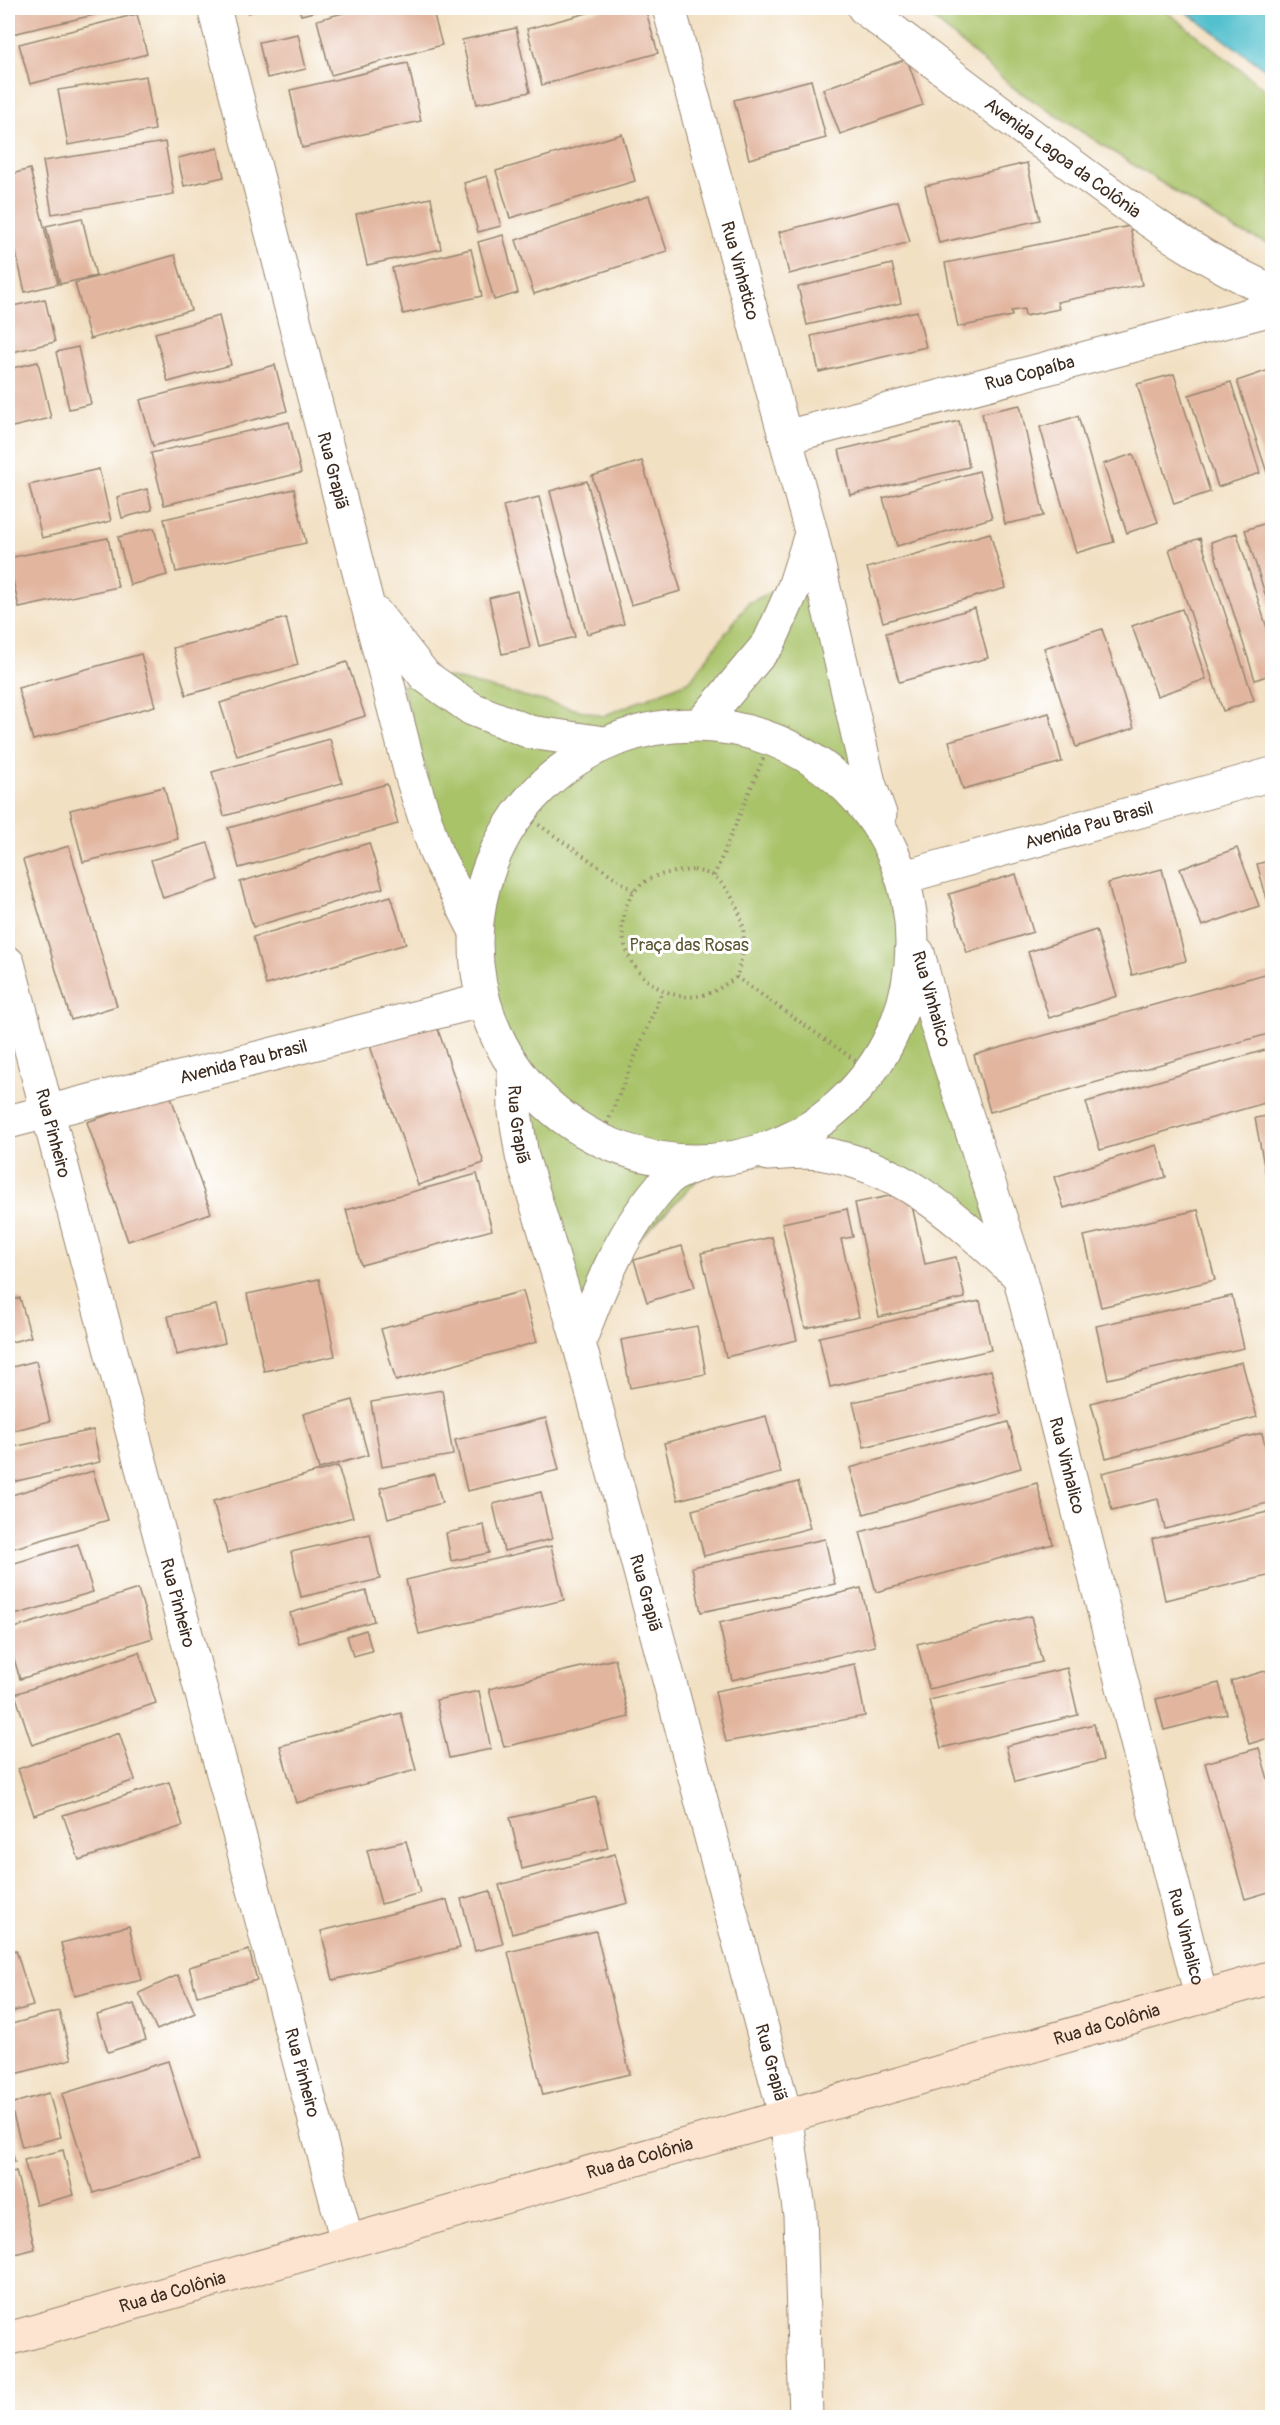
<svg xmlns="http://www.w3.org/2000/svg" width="1280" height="2425" viewBox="0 0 1280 2425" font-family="Pangolin,sans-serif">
<rect width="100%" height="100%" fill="#fff"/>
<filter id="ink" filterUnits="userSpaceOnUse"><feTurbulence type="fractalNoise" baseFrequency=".0167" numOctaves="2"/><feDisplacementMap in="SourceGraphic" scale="12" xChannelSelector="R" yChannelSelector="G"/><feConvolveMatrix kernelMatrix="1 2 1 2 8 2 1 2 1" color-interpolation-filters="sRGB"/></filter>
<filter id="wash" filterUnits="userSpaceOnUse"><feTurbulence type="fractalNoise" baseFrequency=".008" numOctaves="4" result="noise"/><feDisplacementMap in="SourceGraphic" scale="24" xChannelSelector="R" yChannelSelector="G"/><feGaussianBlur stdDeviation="1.35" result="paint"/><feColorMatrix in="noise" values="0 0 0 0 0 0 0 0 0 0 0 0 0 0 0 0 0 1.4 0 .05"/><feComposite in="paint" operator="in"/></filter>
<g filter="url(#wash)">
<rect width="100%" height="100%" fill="#f2e0c3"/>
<!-- green -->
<path fill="#a9c369" stroke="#727644" stroke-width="1.5" d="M921,8H1162L1272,95V245L1235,230L1015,89Z
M812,573L1002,1238L909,1192L801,1160L706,1171L573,1307L402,685L447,677L603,716L690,681L748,603Z"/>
<!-- water -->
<path fill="#53c0cd" stroke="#477576" stroke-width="1.5" d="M1181,8H1272V74Z"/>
<g id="blocks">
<!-- building -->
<path fill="#e2b59f" d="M8,8H124L8,35Z
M246,8H266L248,13Z
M299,8H330L301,15Z
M362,8H432L442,45L331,75L317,20Z
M606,8H645L658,53L542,85L527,29Z
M137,14L147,54L30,84L19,44Z
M516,28L530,92L477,104L462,40Z
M298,34L306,69L267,78L259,42Z
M907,59L923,105L840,134L823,89Z
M408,63L421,121L302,148L290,90Z
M146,76L155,130L68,145L58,90Z
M811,80L826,138L749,159L734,100Z
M622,134L635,181L510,218L496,171Z
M165,142L174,194L52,214L43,161Z
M218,148L224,177L184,186L178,158Z
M1027,163L1040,220L939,243L925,186Z
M30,169L58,284L25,292L8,218V175Z
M487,176L501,226L478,232L464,183Z
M649,196L667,251L534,294L516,240Z
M431,198L441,249L367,265L356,214Z
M898,201L910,242L789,274L779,232Z
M82,218L96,276L60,284L46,226Z
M1130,226L1142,285L1057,302L1059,309L1025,316L1024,309L1011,311L1012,316L958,327L945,263Z
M503,235L518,293L494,300L478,242Z
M471,249L482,296L403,314L392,268Z
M175,255L191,310L90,339L75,283Z
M892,264L901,303L807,325L798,287Z
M45,299L55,342L8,353V307Z
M917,311L926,347L819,372L811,336Z
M219,316L231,365L168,382L155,333Z
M78,347L91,404L69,409L56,352Z
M38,362L51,418L8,428V369Z
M275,365L287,411L153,446L140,400Z
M1272,369V488L1237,381Z
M1174,374L1210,492L1174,504L1137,384Z
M1231,382L1260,473L1218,487L1189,395Z
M1020,405L1044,516L1005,524L982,413Z
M1078,416L1114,542L1076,553L1040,427Z
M959,421L969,467L850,495L839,450Z
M289,422L301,473L164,505L151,453Z
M1133,454L1158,522L1127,533L1103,464Z
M642,461L681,591L631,605L592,476Z
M99,469L111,521L42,538L29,485Z
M979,471L992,518L897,546L883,498Z
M587,481L624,624L587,634L550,491Z
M147,489L152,510L122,518L117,497Z
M294,489L306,543L176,572L164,519Z
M539,497L575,637L539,646L503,506Z
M1272,521V616L1245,530Z
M154,528L167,575L130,585L118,537Z
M990,533L1006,588L883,622L867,568Z
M1237,533L1272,644V674L1255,680L1211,542Z
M108,538L118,587L19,608L8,558Z
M1200,538L1254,700L1223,711L1169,549Z
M517,591L530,648L502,654L489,598Z
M975,608L988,658L899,682L886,633Z
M1182,609L1206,679L1157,696L1132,626Z
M286,618L298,665L186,695L173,648Z
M1102,629L1134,728L1076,747L1044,648Z
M141,654L155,706L33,740L18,688Z
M347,662L365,716L237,756L220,703Z
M1049,713L1062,762L963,789L949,741Z
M330,739L342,783L224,816L212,772Z
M387,784L398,824L239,868L228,828Z
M164,787L178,839L83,862L70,810Z
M208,843L219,880L163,898L151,860Z
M369,843L383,888L253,927L240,882Z
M69,846L117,1006L71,1020L23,860Z
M1237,848L1259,906L1202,926L1180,869Z
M1272,860V917L1257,864Z
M1162,869L1186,961L1132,975L1108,883Z
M1016,874L1033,932L967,953L949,894Z
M391,896L406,944L266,985L253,937Z
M1096,930L1117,996L1049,1018L1028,952Z
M1272,972V1033L990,1112L974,1055Z
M436,1024L484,1163L418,1185L370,1046Z
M1272,1048V1101L1100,1150L1086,1102Z
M170,1094L211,1213L128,1241L87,1122Z
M1272,1115V1202H1271L1255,1118Z
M1157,1145L1166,1177L1064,1208L1054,1177Z
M477,1174L492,1230L361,1265L346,1210Z
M909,1192L925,1264L956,1257L965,1298L879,1317L855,1203Z
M847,1209L853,1237L841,1239L859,1317L805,1328L782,1223Z
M1198,1210L1215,1280L1101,1307L1084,1236Z
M772,1237L797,1340L726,1357L701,1253Z
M682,1246L695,1287L647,1302L634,1260Z
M319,1279L335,1356L264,1371L247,1294Z
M523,1291L537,1342L396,1381L381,1329Z
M1232,1296L1244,1348L1108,1379L1096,1326Z
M20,1298L31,1337L8,1343V1301Z
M980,1301L991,1350L830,1387L819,1337Z
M216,1305L225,1343L177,1355L168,1316Z
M697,1326L706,1374L630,1388L621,1340Z
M36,1361L50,1421L8,1432V1368Z
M1242,1362L1257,1417L1106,1458L1091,1403Z
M991,1370L1001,1414L864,1447L853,1402Z
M442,1390L453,1455L382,1467L371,1402Z
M353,1400L368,1455L319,1469L303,1414Z
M766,1416L781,1473L678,1500L664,1443Z
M546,1418L559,1470L467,1491L455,1440Z
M1008,1422L1021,1468L864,1514L850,1468Z
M93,1430L100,1462L8,1483V1448Z
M1262,1433L1272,1474V1502L1165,1529L1158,1499L1112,1510L1102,1473Z
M338,1466L353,1517L227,1553L213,1501Z
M93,1471L108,1520L8,1550V1496Z
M434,1474L442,1503L388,1518L380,1488Z
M798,1482L810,1528L704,1556L692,1510Z
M1037,1483L1053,1544L876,1592L860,1532Z
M541,1492L552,1539L504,1551L493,1504Z
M1272,1511V1575L1165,1600L1152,1539Z
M484,1525L489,1553L451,1561L446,1533Z
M370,1534L380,1579L301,1597L291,1552Z
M825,1539L835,1584L701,1612L692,1567Z
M78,1544L93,1592L8,1617V1565Z
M551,1546L564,1600L419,1634L406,1580Z
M861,1588L875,1646L732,1680L719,1623Z
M138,1589L153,1638L20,1679L8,1639V1630Z
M366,1591L374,1621L299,1643L290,1613Z
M1031,1616L1042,1662L929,1689L917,1644Z
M366,1630L372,1651L353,1656L347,1636Z
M139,1652L156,1703L32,1745L15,1694Z
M615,1659L629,1717L504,1747L489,1689Z
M855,1664L865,1716L726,1742L715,1691Z
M1067,1668L1078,1715L941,1748L929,1700Z
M1272,1669V1737L1249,1744L1231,1681Z
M1219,1683L1227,1714L1164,1730L1156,1699Z
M479,1691L491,1749L449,1758L436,1700Z
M401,1713L416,1770L296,1803L280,1746Z
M1094,1724L1103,1760L1015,1782L1006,1746Z
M119,1733L135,1780L34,1815L18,1769Z
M1259,1748L1272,1793V1891L1245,1899L1205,1763Z
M169,1782L183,1826L79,1860L63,1815Z
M596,1797L608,1848L522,1869L510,1818Z
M406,1841L420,1893L381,1904L367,1850Z
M615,1854L628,1903L512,1934L499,1885Z
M490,1891L503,1944L475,1951L461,1899Z
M447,1900L460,1948L333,1980L321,1931Z
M129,1926L142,1980L74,1996L61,1943Z
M596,1931L630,2074L543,2095L508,1952Z
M16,1950L33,2006L8,2013V1952Z
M249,1950L257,1980L197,1996L189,1967Z
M178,1975L195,2013L157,2030L139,1993Z
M134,2004L146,2040L108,2052L97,2015Z
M59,2011L72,2059L8,2076V2025Z
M168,2061L199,2160L93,2193L62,2094Z
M49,2093L61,2137L22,2147L10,2104Z
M8,2136L15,2162L8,2163Z
M63,2150L74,2195L36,2205L24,2160Z
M16,2171L35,2249L8,2256V2173Z"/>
</g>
</g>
<g filter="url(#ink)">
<use href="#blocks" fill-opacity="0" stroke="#968570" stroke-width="1.5"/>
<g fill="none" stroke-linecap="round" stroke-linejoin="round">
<defs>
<g id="street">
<path id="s1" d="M214,8L412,778L436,853L474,928"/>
<path id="s2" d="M669,8L811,532L869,783L880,814"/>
<path id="s3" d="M864,8C926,57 990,104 1053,151C1123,203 1193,256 1272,291"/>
<path id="s4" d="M786,437L1272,309"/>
<path d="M376,614L425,676L472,709L530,732L604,743"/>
<path d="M701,724L769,643L794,587L811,534"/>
<circle cx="694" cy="943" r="218"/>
<path id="s5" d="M904,877L1272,774"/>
<path id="s6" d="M918,953L936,1022L1019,1275L1201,1996"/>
<path id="s7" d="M8,963L347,2241"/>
<path id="s8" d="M514,1073L515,1112L522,1156L579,1343L785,2114L800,2215L806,2418"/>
<path id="s9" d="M8,1122L480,1001"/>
<path d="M768,1154C784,1153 803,1151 819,1153C905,1167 956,1219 1017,1274"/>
<path d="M579,1343C600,1286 625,1224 667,1180C676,1172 693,1167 704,1162"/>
</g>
<g id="secondary">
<path id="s10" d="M8,2339L1272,1977"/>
</g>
</defs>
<!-- street casing -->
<use href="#street" stroke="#968570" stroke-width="35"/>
<!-- secondary casing -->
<use href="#secondary" stroke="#968570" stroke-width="35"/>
<!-- path -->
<path stroke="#968570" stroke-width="4" stroke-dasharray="1.5 4.5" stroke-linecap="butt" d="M519,811L634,891
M694,870C701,872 710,873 715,877C740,899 750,933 740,964C739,967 738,974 736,977C733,981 725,984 721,987C690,1008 650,992 632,962C615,933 620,891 654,877C667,872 681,871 694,870Z
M714,876L771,740
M736,977L876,1075
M600,1140L662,992"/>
<!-- street -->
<use href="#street" stroke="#fff" stroke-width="33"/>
<!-- secondary -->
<use href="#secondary" stroke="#fde4d1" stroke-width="33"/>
</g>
</g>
<g text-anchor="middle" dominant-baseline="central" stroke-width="6" stroke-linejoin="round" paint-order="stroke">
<!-- street labels -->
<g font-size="18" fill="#3b2a1e" stroke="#fff">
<text stroke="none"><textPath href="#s3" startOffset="249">Avenida Lagoa da Colônia</textPath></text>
<text stroke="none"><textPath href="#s2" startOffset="272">Rua Vinhatico</textPath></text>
<text stroke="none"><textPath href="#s4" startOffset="252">Rua Copaíba</textPath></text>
<text stroke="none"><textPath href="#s1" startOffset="478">Rua Grapiã</textPath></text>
<text stroke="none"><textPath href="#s5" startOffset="192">Avenida Pau Brasil</textPath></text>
<text transform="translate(931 999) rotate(74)">Rua Vinhalico</text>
<text stroke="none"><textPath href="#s9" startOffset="243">Avenida Pau brasil</textPath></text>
<text stroke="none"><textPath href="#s8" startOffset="52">Rua Grapiã</textPath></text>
<text stroke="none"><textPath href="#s7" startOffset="176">Rua Pinheiro</textPath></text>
<text stroke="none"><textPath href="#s6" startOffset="534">Rua Vinhalico</textPath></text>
<text stroke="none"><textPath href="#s8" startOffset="538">Rua Grapiã</textPath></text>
<text stroke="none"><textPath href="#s7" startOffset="662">Rua Pinheiro</textPath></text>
<text stroke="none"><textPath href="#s6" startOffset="1020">Rua Vinhalico</textPath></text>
<text stroke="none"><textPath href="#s10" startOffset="1143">Rua da Colônia</textPath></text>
<text stroke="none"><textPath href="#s8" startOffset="1024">Rua Grapiã</textPath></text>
<text stroke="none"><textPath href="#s7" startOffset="1148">Rua Pinheiro</textPath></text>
<text stroke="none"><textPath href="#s10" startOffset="657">Rua da Colônia</textPath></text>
<text stroke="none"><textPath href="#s10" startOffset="171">Rua da Colônia</textPath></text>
</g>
<!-- park labels -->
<g font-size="18" fill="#5c5834" stroke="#fff">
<text x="689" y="945">Praça das Rosas</text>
</g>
</g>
<!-- margin -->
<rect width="1280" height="2425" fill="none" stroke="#fff" stroke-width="30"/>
</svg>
